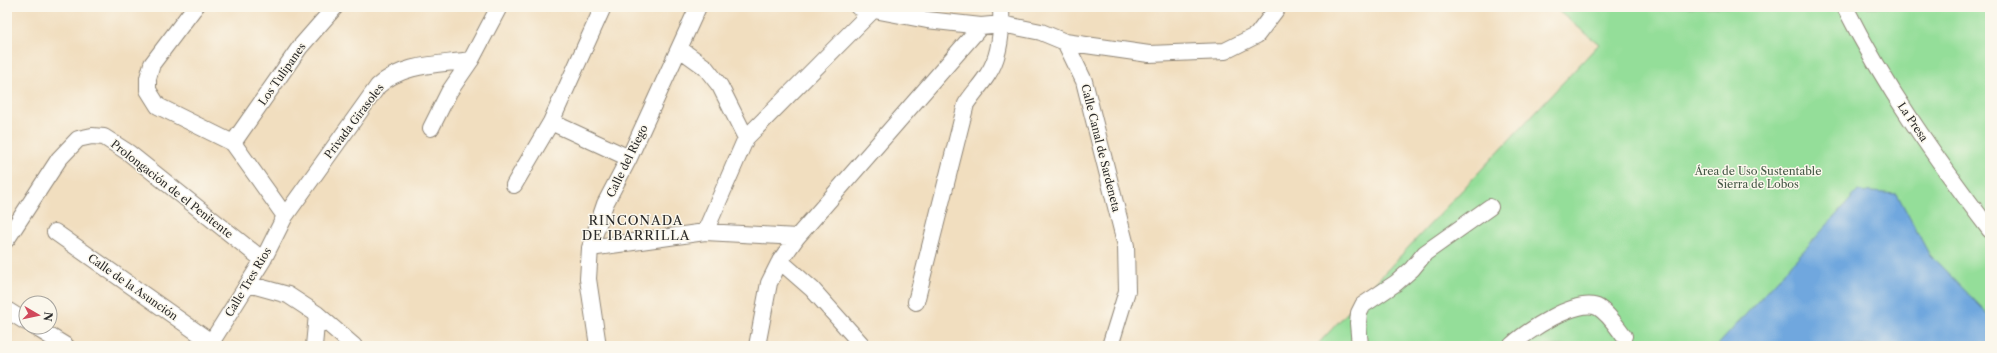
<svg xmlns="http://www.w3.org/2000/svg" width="1997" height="353" viewBox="0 0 1997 353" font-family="'Libre Caslon Text',serif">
<rect width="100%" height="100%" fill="#fbf7ec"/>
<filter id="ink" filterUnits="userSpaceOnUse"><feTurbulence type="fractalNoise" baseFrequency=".025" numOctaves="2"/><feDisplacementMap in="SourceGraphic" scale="8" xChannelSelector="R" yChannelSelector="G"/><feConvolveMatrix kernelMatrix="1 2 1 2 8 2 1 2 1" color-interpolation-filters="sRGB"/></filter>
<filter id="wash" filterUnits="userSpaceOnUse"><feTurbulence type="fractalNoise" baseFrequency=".012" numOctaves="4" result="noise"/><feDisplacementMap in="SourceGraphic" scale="16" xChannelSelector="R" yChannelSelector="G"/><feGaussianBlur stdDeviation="0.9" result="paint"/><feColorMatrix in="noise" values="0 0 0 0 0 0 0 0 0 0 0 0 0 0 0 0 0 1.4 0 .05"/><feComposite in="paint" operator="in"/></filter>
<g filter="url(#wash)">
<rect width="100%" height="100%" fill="#f1debf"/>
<!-- green -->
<path fill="#94de99" stroke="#608462" d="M1553,7H1990V346H1316L1599,44Z"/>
<!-- water -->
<path fill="#70a7de" stroke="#4e6984" d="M1858,191L1897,194L1929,254L1990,316V346H1717Z"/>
</g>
<g filter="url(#ink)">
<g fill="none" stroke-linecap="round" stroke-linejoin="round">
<defs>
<path id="minor" d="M195,7L152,64L148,78V90L158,106L233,143L285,216
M858,7L927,20L981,26L1002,24L1041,32L1065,42L1084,81L1126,246L1127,291L1110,346
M1845,7C1885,87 1937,160 1990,230
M1065,42L1149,54L1225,51L1257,35L1278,7
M680,49L705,67L720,86L746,138
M551,122L629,158
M431,128L449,92L471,60L499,7
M233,143L300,47L335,7
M514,185L551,122L603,7
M55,232L211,342
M705,232L746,138L873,10
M7,239L59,159L78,139L92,136L104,137L129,153L263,260
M590,248L705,232L797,237
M780,261L812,289L863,346
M248,284L288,295L317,314L354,346
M916,302L966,104C973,93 982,84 988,74C1001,55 1002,29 1001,7
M7,310L26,322
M35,327L66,346
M209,346L263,260L285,216L378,86C404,63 438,65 471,60
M314,346L317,314
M598,346L588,279L590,248L605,204L629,158L698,7
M757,346L769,283L780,261L797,237L981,26
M1360,346L1358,323L1359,313L1363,305L1396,283L1412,269L1425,253L1490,207
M1511,346C1525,332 1579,296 1599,308C1609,314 1617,327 1624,336"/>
</defs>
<!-- minor casing -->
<use href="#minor" stroke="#8e8475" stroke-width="18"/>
<!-- minor -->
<use href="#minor" stroke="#fff" stroke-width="16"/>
</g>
</g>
<g text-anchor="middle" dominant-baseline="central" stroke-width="3" stroke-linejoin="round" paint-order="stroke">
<!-- street labels -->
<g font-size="11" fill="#2b2b2b" stroke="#fbf7ec">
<text transform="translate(282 74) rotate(-55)">Los Tulipanes</text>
<text transform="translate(354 121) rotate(-53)">Privada Girasoles</text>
<text transform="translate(1913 122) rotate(56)">La Presa</text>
<text transform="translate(1101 148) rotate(76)">Calle Canal de Sardeneta</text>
<text transform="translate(627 161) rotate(-64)">Calle del Riego</text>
<text transform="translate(172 189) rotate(38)">Prolongación de el Penitente</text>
<text transform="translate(248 282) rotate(-59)">Calle Tres Rios</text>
<text transform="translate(133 287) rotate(35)">Calle de la Asunción</text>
</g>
<!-- park labels -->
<g font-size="11" fill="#455846" stroke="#fbf7ec">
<text x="1758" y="171">Área de Uso Sustentable<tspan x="1758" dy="13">Sierra de Lobos</tspan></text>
</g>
<!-- quarter labels -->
<g font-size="13" letter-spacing="1" fill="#2b2b2b" stroke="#fbf7ec">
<text x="636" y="220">RINCONADA<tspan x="636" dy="15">DE IBARRILLA</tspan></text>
</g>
</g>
<!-- margin -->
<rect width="1997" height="353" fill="none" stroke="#fbf7ec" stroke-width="24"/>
<!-- north arrow -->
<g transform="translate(38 315) rotate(99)"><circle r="19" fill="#fbf7ec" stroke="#a8a59f"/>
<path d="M0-3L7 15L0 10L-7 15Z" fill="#d1495b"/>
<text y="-6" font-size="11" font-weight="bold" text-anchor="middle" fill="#2b2b2b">N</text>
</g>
</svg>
